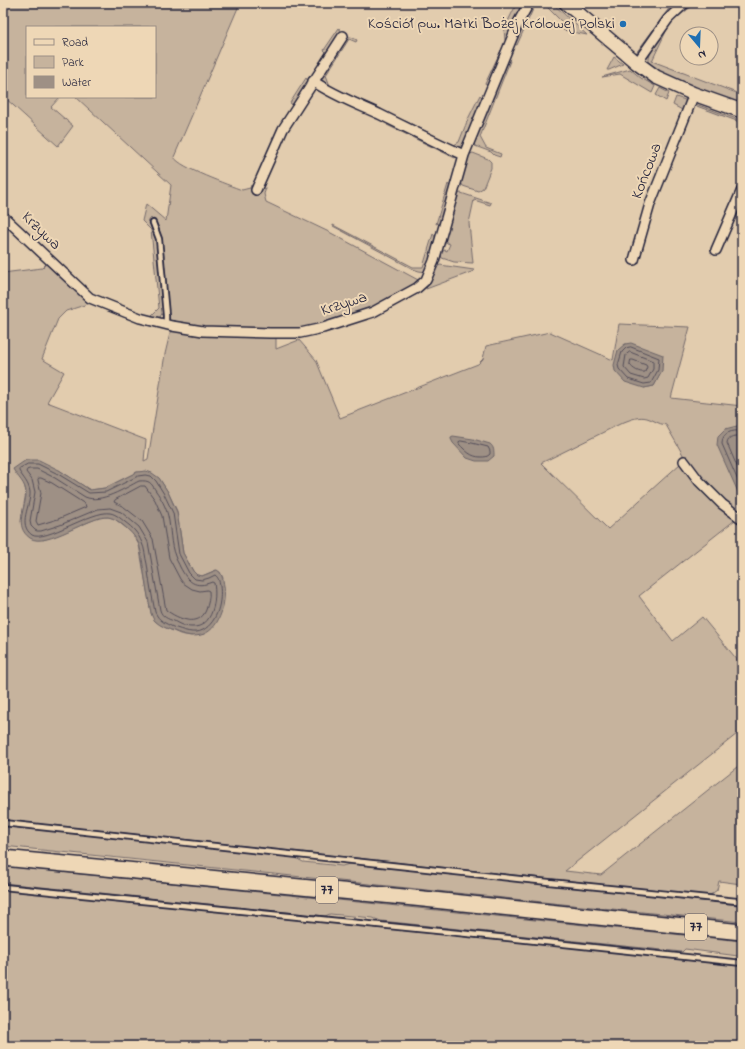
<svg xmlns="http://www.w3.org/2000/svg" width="745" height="1049" viewBox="0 0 745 1049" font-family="'Indie Flower',sans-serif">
<rect width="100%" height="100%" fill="#e2ccae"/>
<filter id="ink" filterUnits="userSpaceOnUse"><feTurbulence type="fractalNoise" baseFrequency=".025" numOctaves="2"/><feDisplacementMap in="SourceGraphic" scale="8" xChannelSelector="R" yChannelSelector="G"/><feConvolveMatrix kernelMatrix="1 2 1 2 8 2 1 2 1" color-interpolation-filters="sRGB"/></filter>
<g filter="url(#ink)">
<!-- green -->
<path fill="#c6b39d" stroke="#746a6c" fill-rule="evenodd" d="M3,3H240L174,157C180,168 229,185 242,190L250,188L251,185L255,187L253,192L259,194L261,189L266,188L264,194L266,202L331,233L420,281L419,282C405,294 388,301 371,308C349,318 324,328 299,331C292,331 285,331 278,331C242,332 207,328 171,324L169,321L167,314L160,234L159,228L151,218L148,222L152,227L156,238L163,312L160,317L154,319L144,317L95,298L60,267L12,221L13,220L95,297L146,316H151L159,308L151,230L142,221L146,204L166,221L171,185L76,97H155V27H27V97H60L51,107L73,126L58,146L3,96Z
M517,3H525L509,39L505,40L504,29Z
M534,3H552L587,35L563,30L565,25L546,6L534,7L517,45L514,44Z
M673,3H678L672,8L638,54L636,53Z
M691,3H696L670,23L652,61L742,95V105C727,99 651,75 649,62C647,52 666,27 673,20C678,14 685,8 691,3Z
M339,28L341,31L327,53L324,50Z
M344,37H351L357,40L356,42L349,39L326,75L330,86L380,109L378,110L325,85L320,76Z
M501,50L503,52L487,85L485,84Z
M614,57L623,64L609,70H607Z
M507,60L510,61L480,137L486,148L501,154L500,157L494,155L491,152L475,146L473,141Z
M630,69L641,78L655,86L652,93L620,74L602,77Z
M306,78L308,81L293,105L290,103Z
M660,88L669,93L666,101L656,95Z
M480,95L483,98L464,144L457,148L405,123V121L454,145L459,142L468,119Z
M676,97L685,100L686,104L684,111L673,105Z
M693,103L742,121V123L694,105Z
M389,123L454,156L456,157L455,158L387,125Z
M473,153L488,159L491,162V168L483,188L478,191L463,186L460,181L467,155Z
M448,184L451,188L442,222L436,224Z
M461,193L491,203L490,205L474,200L469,223L473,263L454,262L442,258L440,253L445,250L447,251L450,244L447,243L444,238L456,195Z
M333,225L413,267H423L433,234L437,239L426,272L419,271L413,269L333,226Z
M47,263L91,303L66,311L58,319L42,359L64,372L47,402L146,440L144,461L148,459L165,354L171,329L276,337V349L299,340L316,360L340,418L478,364L483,359L486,346L550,332L613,360L619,324L690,327L671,398L742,406V427L737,426L738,492L742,495V515L719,497L686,460L666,425C658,424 654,420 647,418C639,416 632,419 624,422L541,463L608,529L681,463L742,522V526L735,520L639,596L673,641L702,617L739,662L742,660V730L565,871L601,875L742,763V922C496,898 249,871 3,846V826L294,857L303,862L342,866L353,863L738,905L741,884L719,881L717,890L709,896L3,820V273L42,268ZM662,371L654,386L644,388ZM59,470L90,490L105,488L137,472L159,478L168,492L177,511L183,553L193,571L197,575L202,576L216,570L220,572L223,578L204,634L191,636L180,634L164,627L155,621L151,613L139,545L132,533L115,519L109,517H100L63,533L43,540L21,522L26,492L24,484Z
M440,265L474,270V271L426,289C428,281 432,269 440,265Z
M3,866L742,941V960L739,959L738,956L685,949L682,952L381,921L373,918L330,914L325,916L3,883Z
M3,890H7L635,954L742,966V1046H3Z"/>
<!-- water -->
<path fill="#9e9085" stroke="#6c6467" d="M631,343L663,355L662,371L654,386L644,388L625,382L615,371L614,365L618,350L625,344Z
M737,426L742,427V495L738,492L717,445L718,436L725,429Z
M453,436L473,439L490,444C494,447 494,451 494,456L488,461H476L467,458L453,443L451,439V437Z
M26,460H39L59,470L90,490L105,488L137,472L146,471L152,473L159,478L168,492L177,512L183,553L193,571L197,575L202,576L217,570C222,573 223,579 224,586C226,601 221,627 204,634C195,638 183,635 174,631C168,629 160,626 155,621C153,619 152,616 151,613C148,597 145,581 143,565C142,558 141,550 139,544C135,536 130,531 123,525C118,521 114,518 108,517C89,516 46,549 30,538C13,526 26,508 26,493C26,483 17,477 13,469Z"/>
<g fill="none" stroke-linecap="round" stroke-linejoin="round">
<!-- shore -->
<path stroke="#544e59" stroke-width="1" d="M631,347L659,358L658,370L651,383L644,384L628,379L619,369L618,365L622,352L626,348Z
M630,352L653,361V369L648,378L644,379L631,375L624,367L626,355Z
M631,360H633L646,365L647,367L645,372C639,373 633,369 630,365Z
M742,431C732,430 722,432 722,444L742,490
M742,436C736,436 728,435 727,443L742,478
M461,441L472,443L488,447L490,451V454C487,457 485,457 481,457C471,457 466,451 459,444V442Z
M28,464H38L58,474L89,493L106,492L138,476L145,475L151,476L156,481L164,494L173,513L179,554L189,573L195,579L202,580L209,578L215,575C219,578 219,581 220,586C222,600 218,622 203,630C194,635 183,630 173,627C165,623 159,621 155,612C152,596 149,580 147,564C145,557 145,549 142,543C138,533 133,528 125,522C120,518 116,514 110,513C92,510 45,543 32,535C17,524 31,506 30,492C29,483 23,478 19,471V469Z
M30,469H37L55,478L85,497C101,504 125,488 139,481C150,480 151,483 156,491C161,498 166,507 168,516C171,529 170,544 175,556C176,560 179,564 180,567C188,582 195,589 212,582L214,583C217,599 213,628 192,627C185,627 179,624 174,621C168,619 162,617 160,610L148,542L139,527L121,512L110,508L98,509L60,525L41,531H37L35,530L31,526L30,521L35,492L32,480L26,472L27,470Z
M39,478H41L52,483L85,504L86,507L58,519L38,525L36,521L41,493L38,480Z
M141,486H145L155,500L162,516L169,558L180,579L183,583L192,589L200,591L207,590L209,591C210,597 208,604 206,610C199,628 178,619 166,610L153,539L142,521L124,507L114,502L115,500Z"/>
<defs>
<path id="lane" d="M153,223L159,239L166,315V324
M3,823L519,879L737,901
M3,887L517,939L742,963"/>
<path id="street" d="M637,63L668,19L685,3
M313,81C333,95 357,104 379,114C407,128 435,142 464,155
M256,190L283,129L343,36
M5,218L90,298L140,318L172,326L203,331L270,333H300L323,328L373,312L417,288L426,280L434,261L464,155L519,21L529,3
M716,250L742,190
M634,260L650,204L694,94
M684,461L699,481L722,504L742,519"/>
<path id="secondary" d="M566,3L637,63L656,77L694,94L742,111"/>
<path id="primary" d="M3,858L414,898L742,932"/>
</defs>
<!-- lane casing -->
<use href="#lane" stroke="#22223b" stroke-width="8"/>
<!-- street casing -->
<use href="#street" stroke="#22223b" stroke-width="12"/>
<!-- secondary casing -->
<use href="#secondary" stroke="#22223b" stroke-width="16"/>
<!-- primary casing -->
<use href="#primary" stroke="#22223b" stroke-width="18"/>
<!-- lane -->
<use href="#lane" stroke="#eed7b6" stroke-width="4.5"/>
<!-- street -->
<use href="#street" stroke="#eed7b6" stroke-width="9"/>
<!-- secondary -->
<use href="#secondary" stroke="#eed7b6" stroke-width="13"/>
<!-- primary -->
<use href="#primary" stroke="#eed7b6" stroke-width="15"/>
</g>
</g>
<!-- markers -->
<circle fill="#1f6fb2" stroke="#eed7b6" stroke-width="1.5" cx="623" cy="24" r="4"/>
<g text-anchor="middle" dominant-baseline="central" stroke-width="4" stroke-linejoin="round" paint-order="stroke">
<!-- shield labels -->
<g fill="#eed7b6" stroke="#5f5860" stroke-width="1">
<rect x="316" y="877" width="22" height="26" rx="3"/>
<rect x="685" y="914" width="22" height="26" rx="3"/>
</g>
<g font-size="15" font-weight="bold" fill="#22223b">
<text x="327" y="890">77</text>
<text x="696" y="927">77</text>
</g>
<!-- poi labels -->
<g font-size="16" fill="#22223b" stroke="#eed7b6" text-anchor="end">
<text x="615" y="24">Kościół pw. Matki Bożej Królowej Polski</text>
</g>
<!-- street labels -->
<g font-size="16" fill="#22223b" stroke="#eed7b6">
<text transform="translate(647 171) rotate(-69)">Końcowa</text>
<text transform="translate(41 231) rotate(44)">Krzywa</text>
<text transform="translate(344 304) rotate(-18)">Krzywa</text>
</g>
</g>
<!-- margin -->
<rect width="745" height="1049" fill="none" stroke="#eed7b6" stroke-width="16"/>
<rect x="8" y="8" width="729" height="1033" fill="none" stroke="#22223b" stroke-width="1.5" filter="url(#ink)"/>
<!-- legend -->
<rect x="26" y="26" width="130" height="72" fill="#eed7b6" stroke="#9c8f85"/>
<rect x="34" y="39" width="20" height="6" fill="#eed7b6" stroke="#9c8f85"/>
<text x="62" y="46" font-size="12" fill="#22223b">Road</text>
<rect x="34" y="56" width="20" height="12" fill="#c6b39d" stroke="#9c8f85"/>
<text x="62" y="66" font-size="12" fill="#22223b">Park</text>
<rect x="34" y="76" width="20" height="12" fill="#9e9085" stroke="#9c8f85"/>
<text x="62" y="86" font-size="12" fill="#22223b">Water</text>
<!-- north arrow -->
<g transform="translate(699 46) rotate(161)"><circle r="19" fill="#eed7b6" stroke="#9c8f85"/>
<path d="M0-3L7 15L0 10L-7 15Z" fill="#1f6fb2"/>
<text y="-6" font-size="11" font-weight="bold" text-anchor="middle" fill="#22223b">N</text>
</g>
</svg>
